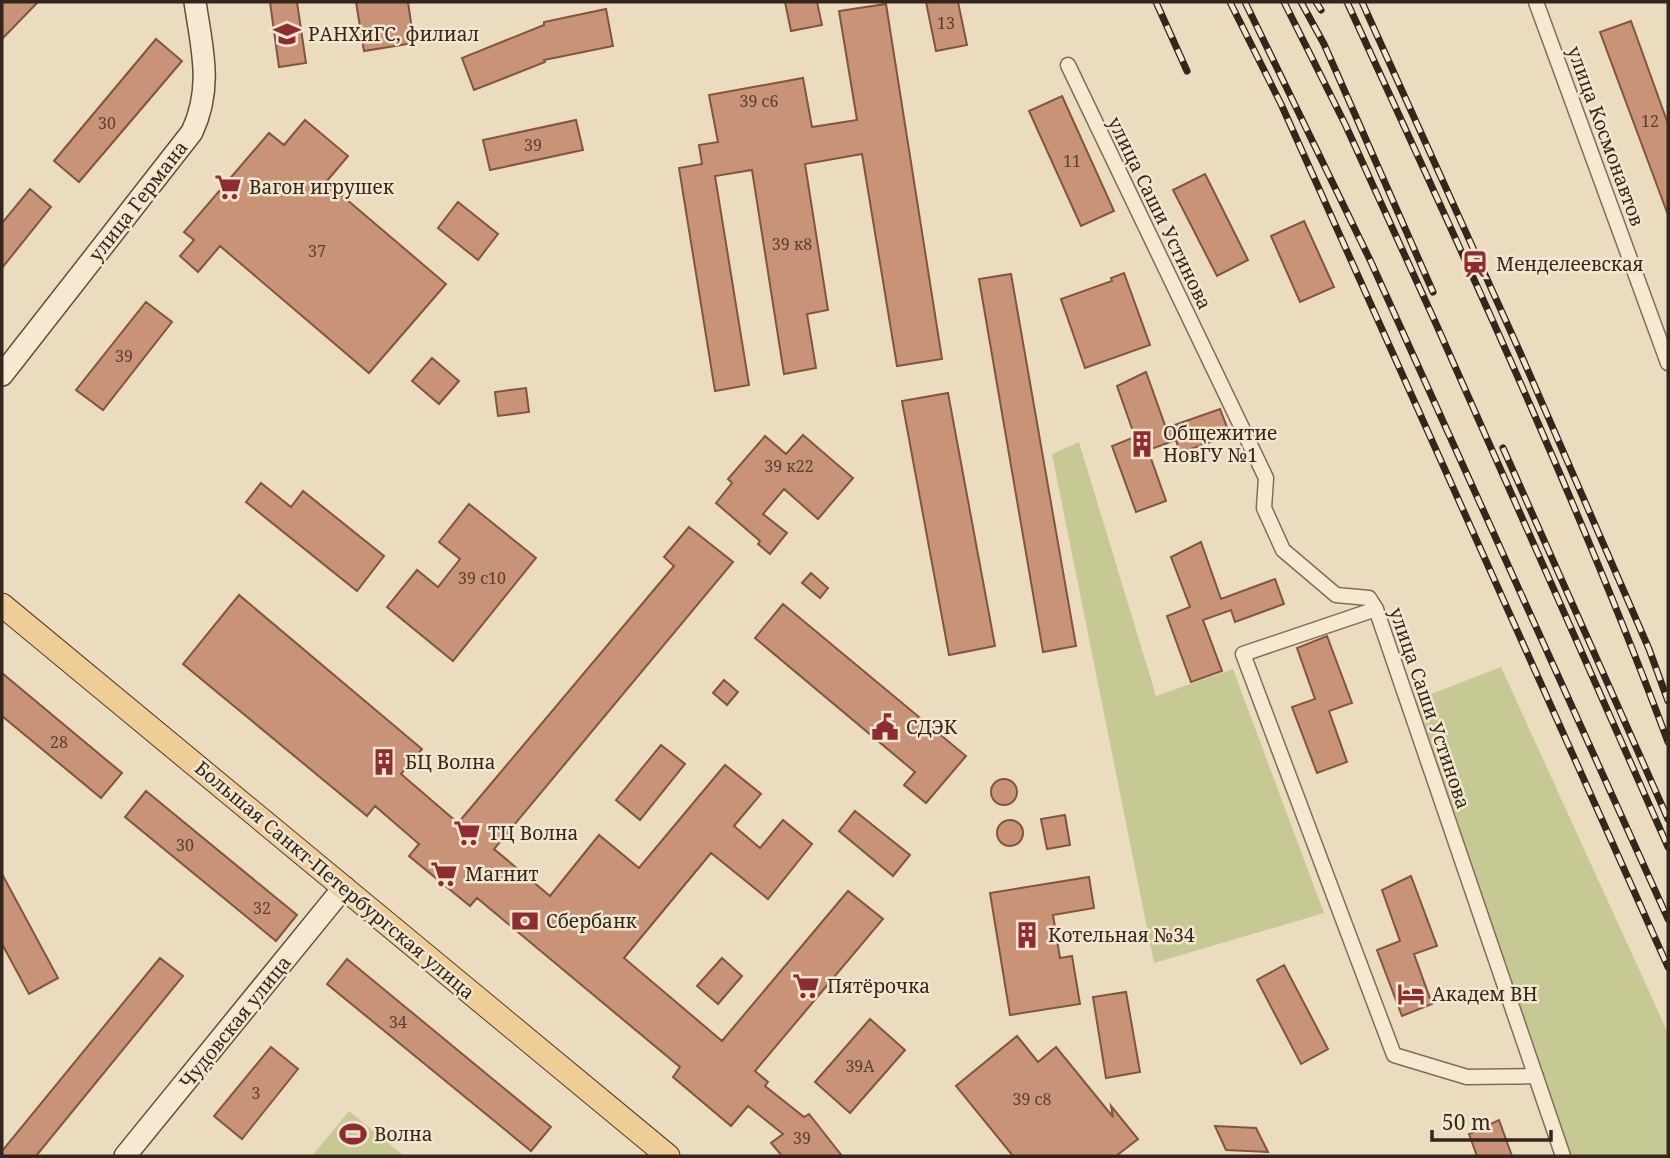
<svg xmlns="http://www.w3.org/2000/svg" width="1670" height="1158" viewBox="0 0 1670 1158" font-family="'Noto Serif',serif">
<rect width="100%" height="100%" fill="#ebdbbf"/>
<!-- green -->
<path fill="#c6c994" d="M1079,442L1156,696L1233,669L1324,913L1154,963L1052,454Z
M1501,667L1668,1033V1156H1571L1416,700Z
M349,1111L404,1156H312Z"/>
<!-- building -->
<path fill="#c89376" stroke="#81553f" stroke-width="2" d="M2,2H38L2,39Z
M270,2H297L306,63L279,67Z
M356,2H408L414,43L364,51Z
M785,2H817L822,25L791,31Z
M926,2H958L967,45L936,51Z
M886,4L942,359L897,366L862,154L805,164L828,310L807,314L816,368L784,374L752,170L715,176L749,385L715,391L679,168L702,164L699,145L718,142L709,95L803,78L812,127L857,120L839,11Z
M606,9L613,46L544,60L545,62L474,90L462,58L544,25V22Z
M1631,21L1668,124V215L1600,32Z
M156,39L182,61L79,182L54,161Z
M1062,96L1114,211L1081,226L1029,111Z
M305,120L348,156L326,182L446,284L369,373L220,246L198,272L180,256L194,240L184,232L269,133L284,145Z
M576,120L583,150L490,170L483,140Z
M1205,174L1248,260L1217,276L1173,190Z
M30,189L51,207L2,268V223Z
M458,202L498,234L478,260L438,228Z
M1304,221L1334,287L1300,302L1271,236Z
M1124,273L1150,345L1085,368L1061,299L1112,281L1111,278Z
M1011,274L1076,646L1043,652L979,279Z
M146,302L172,322L103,410L76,390Z
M432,358L459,381L439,404L412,381Z
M1146,372L1166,428L1220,409L1230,435L1180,453L1176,440L1148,450L1166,501L1136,512L1112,446L1135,437L1117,386Z
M526,388L529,412L498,416L495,392Z
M948,393L995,646L949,655L902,401Z
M803,435L853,478L818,519L784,489L763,514L787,533L770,554L758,544L760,541L716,503L732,483L728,479L765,436L786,454Z
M261,483L291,507L303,491L384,556L357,591L246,502Z
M469,504L536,558L453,661L387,607L417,570L438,587L460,559L439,542Z
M689,527L733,562L494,849L550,896L599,835L639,868L725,765L761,794L734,826L760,848L783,820L812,844L768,899L711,853L624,958L722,1041L848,891L883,919L755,1071L768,1082L765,1086L804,1117L809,1114L842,1156H782L771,1143L783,1134L748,1106L731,1126L673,1077L680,1067L477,898L470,906L409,856L419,844L375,806L367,816L183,664L239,595L422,749L401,774L458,823L674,566L664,557Z
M1201,542L1221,599L1275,579L1284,604L1235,622L1231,610L1203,620L1222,671L1191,682L1167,616L1190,607L1171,557Z
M811,573L828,588L820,598L802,583Z
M783,604L966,756L926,803L904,785L915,772L755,638Z
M1327,636L1352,703L1329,711L1347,762L1317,773L1292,707L1315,699L1297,648Z
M2,673L122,773L101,798L2,716Z
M724,680L738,692L727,705L713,693Z
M661,745L685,764L640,820L616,800Z
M991 792a13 13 0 1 1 26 0a13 13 0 1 1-26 0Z
M146,791L297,915L276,941L125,817Z
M855,811L910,855L893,876L839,831Z
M1065,815L1070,845L1047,849L1041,819Z
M997 833a13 13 0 1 1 26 0a13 13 0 1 1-26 0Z
M2,874L58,978L29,994L2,944Z
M1411,876L1437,946L1414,954L1432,1004L1402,1016L1377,950L1400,941L1382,890Z
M1089,877L1094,908L1053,915L1060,958L1072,956L1080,1004L1010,1015L990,893Z
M160,958L183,976L36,1156H2V1151Z
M722,958L742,976L718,1004L697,986Z
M347,959L551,1127L531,1151L327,984Z
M1284,965L1328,1049L1301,1064L1257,980Z
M1126,992L1140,1072L1106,1078L1093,997Z
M870,1019L905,1050L850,1113L815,1082Z
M1017,1036L1038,1062L1056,1047L1113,1117L1111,1106L1138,1139L1116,1156H1013L956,1086Z
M271,1047L298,1069L242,1139L214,1116Z
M1499,1120L1512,1156H1477L1469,1134Z
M1215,1126L1256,1128L1268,1152L1226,1150Z"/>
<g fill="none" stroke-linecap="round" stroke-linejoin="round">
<defs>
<path id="minor" d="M1536,2L1668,363
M1068,65L1266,478L1264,508L1283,550L1336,595L1369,598L1376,609L1563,1156
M1376,609L1243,654L1394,1055L1467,1077L1536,1076"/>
<path id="secondary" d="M2,375L192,132C213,87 202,49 195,2
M125,1156L344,887"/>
<path id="primary" d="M2,605L668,1156"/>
</defs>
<!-- minor casing -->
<use href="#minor" stroke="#836c58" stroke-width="17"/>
<!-- secondary casing -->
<use href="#secondary" stroke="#654d3c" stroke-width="24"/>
<!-- primary casing -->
<use href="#primary" stroke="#513b2d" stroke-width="25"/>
<!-- minor -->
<use href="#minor" stroke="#f7e9d1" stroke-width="14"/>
<!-- secondary -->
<use href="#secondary" stroke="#f7e9d1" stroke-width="21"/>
<!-- primary -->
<use href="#primary" stroke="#eecd97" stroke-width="23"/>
<defs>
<path id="rail" d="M1156,2L1187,71
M1230,2L1281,104L1668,967
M1245,2L1371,262L1668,919
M1284,2L1345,124L1437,326L1668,847
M1301,2L1324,44L1433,292
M1316,2L1321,10
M1347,2C1459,246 1574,490 1668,742
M1362,2L1519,350L1649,649L1668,701
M1503,448L1668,819"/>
</defs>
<!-- rail casing -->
<use href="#rail" stroke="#33261c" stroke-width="7"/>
<!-- rail -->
<use href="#rail" stroke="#f3e6ce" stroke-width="4.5" stroke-dasharray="13" stroke-linecap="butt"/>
</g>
<!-- icons -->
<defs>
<symbol id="university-bare" viewBox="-9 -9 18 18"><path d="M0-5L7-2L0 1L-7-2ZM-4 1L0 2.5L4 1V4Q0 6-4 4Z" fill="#902b32" stroke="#f3e6ce" stroke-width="2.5" paint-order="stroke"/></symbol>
<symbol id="supermarket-bare" viewBox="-9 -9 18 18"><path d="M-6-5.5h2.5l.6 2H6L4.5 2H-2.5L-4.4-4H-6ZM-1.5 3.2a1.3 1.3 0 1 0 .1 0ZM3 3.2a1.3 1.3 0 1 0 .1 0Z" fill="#902b32" stroke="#f3e6ce" stroke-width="2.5" paint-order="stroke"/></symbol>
<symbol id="station-bare" viewBox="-9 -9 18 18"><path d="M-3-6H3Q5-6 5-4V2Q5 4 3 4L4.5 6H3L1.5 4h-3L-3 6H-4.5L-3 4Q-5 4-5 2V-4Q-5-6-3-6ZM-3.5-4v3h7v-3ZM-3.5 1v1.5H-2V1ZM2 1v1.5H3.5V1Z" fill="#902b32" stroke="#f3e6ce" stroke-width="2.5" paint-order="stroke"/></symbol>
<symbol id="building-bare" viewBox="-9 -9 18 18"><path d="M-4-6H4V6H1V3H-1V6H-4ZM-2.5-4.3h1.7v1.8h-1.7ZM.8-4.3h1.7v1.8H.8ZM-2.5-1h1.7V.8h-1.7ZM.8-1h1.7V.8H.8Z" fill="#902b32" stroke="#f3e6ce" stroke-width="2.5" paint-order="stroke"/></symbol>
<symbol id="civic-bare" viewBox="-9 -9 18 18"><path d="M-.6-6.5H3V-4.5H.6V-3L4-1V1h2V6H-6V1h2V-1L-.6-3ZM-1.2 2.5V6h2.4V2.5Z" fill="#902b32" stroke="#f3e6ce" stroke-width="2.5" paint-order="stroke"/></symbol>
<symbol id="bank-bare" viewBox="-9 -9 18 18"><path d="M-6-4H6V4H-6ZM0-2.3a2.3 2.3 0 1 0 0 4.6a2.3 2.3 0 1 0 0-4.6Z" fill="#902b32" stroke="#f3e6ce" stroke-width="2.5" paint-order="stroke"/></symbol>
<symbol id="hotel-bare" viewBox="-9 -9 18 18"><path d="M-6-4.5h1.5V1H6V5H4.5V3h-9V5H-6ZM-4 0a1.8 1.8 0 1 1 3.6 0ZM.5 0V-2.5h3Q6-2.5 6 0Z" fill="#902b32" stroke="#f3e6ce" stroke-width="2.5" paint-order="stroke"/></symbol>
<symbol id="stadium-bare" viewBox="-9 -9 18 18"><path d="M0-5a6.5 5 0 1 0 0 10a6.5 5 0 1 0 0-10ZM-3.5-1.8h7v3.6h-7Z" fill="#902b32" stroke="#f3e6ce" stroke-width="2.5" paint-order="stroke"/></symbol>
</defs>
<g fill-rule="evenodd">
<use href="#university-bare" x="268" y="15" width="38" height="38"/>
<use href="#supermarket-bare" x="209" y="168" width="38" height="38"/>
<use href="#station-bare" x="1456" y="245" width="38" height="38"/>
<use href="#building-bare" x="1123" y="425" width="38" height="38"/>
<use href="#civic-bare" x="866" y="708" width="38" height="38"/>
<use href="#building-bare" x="365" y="743" width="38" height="38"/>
<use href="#supermarket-bare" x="448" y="814" width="38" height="38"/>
<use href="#supermarket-bare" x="425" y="855" width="38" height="38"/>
<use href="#bank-bare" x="506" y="902" width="38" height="38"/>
<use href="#building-bare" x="1008" y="916" width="38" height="38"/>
<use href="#supermarket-bare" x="787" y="967" width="38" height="38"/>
<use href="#hotel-bare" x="1392" y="975" width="38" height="38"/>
<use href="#stadium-bare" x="334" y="1115" width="38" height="38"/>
</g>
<g text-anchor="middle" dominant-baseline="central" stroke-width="5" stroke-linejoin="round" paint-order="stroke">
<!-- number labels -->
<g font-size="16" fill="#584132">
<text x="946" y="23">13</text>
<text x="759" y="101">39 с6</text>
<text x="1650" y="121">12</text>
<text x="107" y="123">30</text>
<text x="533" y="145">39</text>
<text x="1072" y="161">11</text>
<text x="792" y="244">39 к8</text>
<text x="317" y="251">37</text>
<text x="124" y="356">39</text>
<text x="789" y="466">39 к22</text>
<text x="482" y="578">39 с10</text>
<text x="59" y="742">28</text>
<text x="185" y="845">30</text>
<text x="262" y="908">32</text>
<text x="398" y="1022">34</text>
<text x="860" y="1066">39А</text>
<text x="256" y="1093">3</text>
<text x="1032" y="1099">39 с8</text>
<text x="802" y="1138">39</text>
</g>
<!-- poi labels -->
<g font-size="19" fill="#33261c" stroke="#f3e6ce" text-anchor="start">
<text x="308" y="34">РАНХиГС, филиал</text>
<text x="249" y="187">Вагон игрушек</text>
<text x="1496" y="264">Менделеевская</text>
<text x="1163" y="433">Общежитие<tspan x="1163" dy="22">НовГУ №1</tspan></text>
<text x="906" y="727">СДЭК</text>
<text x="405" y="762">БЦ Волна</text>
<text x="488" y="833">ТЦ Волна</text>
<text x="465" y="874">Магнит</text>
<text x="546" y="921">Сбербанк</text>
<text x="1048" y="935">Котельная №34</text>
<text x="827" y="986">Пятёрочка</text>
<text x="1432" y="994">Академ ВН</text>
<text x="374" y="1134">Волна</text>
</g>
<!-- street labels -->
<g font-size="19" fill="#33261c" stroke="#f3e6ce">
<text transform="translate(1606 136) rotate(70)">улица Космонавтов</text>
<text transform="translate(138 201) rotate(-52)">улица Германа</text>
<text transform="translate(1160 213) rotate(64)">улица Саши Устинова</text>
<text transform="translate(1430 708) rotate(71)">улица Саши Устинова</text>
<text transform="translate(335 880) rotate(40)">Большая Санкт-Петербургская улица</text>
<text transform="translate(235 1022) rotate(-51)">Чудовская улица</text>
</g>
</g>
<!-- border -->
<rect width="1670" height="1158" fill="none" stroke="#33261c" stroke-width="7"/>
<!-- scale -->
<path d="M1432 1130v10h119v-10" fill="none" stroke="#33261c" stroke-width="3.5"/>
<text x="1442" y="1130" font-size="21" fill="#33261c" stroke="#f3e6ce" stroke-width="5" paint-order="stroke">50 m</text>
</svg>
